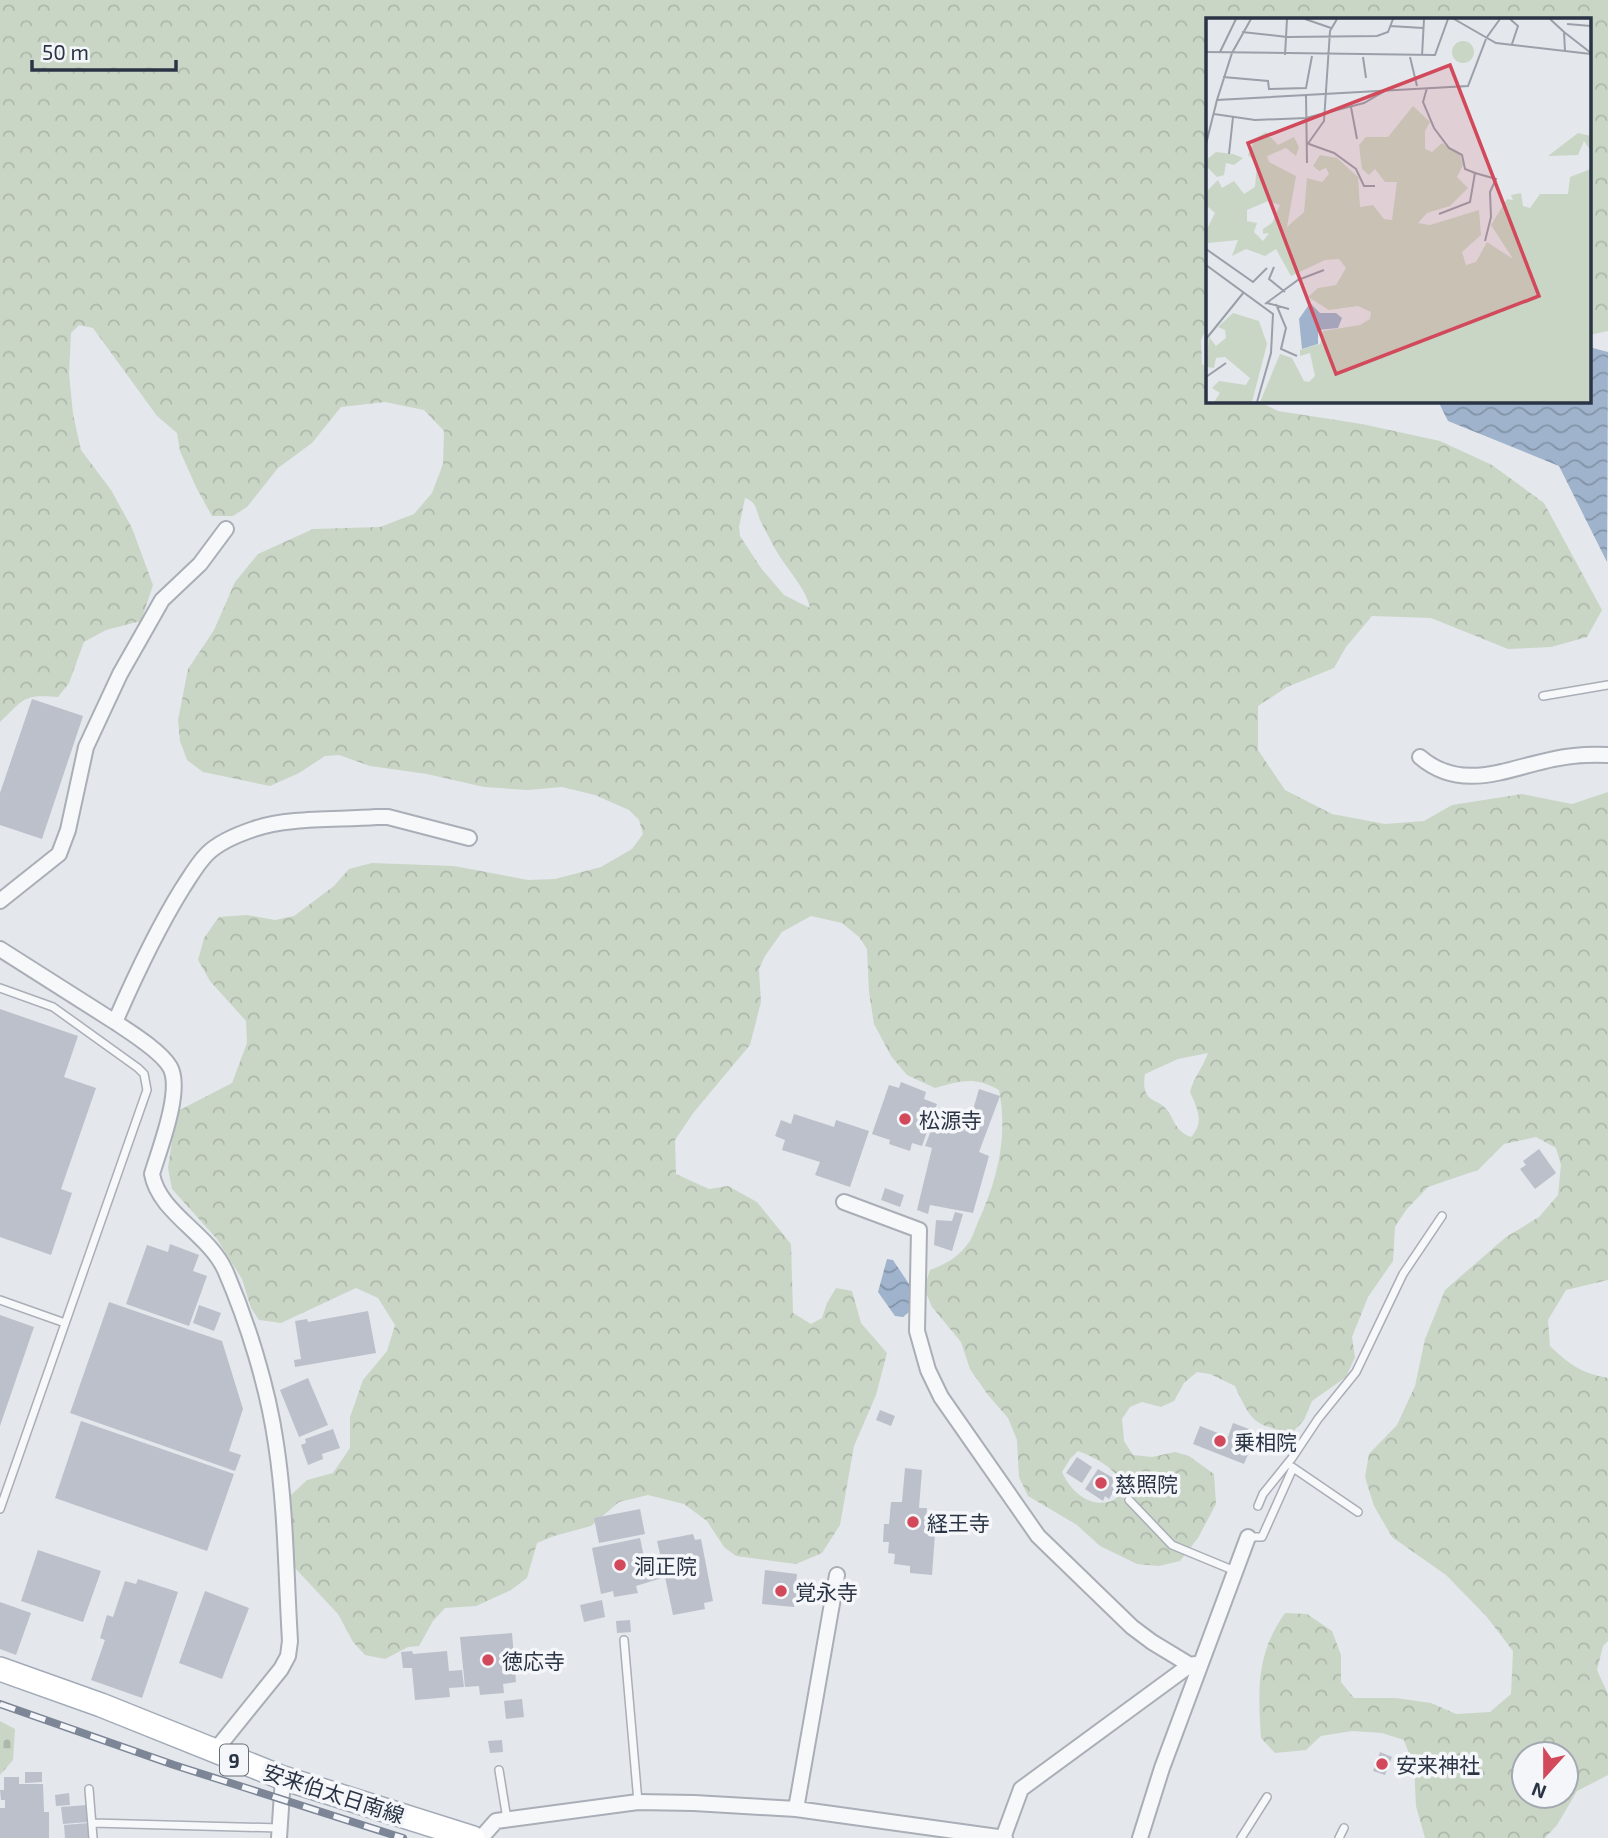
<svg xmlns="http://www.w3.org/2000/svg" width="1608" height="1838" viewBox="0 0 1608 1838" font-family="'Exo 2','Noto Sans JP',sans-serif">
<defs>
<pattern id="forest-crowns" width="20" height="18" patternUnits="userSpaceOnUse" patternTransform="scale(1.75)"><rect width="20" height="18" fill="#c9d6c5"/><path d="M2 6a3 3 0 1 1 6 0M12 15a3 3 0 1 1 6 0" fill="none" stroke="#adb8ab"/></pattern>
<pattern id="cemetery-stones" width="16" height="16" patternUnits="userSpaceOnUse" patternTransform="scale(1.75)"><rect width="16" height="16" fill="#c9d6c5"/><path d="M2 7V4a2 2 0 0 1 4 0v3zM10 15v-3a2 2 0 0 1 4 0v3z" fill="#adb8ab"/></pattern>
<pattern id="water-waves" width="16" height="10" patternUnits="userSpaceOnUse" patternTransform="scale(1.75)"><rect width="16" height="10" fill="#9fb4cc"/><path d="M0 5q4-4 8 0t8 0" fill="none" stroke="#8293a7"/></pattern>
</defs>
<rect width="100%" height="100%" fill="#e4e7ec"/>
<!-- forest -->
<path fill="url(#forest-crowns)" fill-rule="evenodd" d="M0,0H1608V331L1589,335V19H1207V327L1201,340L1202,364L1207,368V401H1258L1278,411L1362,424L1440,441L1492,465L1544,503L1602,610L1587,637L1551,647L1508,649L1431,618L1372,616L1346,647L1334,668L1287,687L1258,706V750L1285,790L1332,814L1385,824L1424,821L1452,805L1522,794L1572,804L1608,792V1280L1566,1290L1548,1320L1550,1346C1570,1365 1581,1373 1608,1378V1641L1603,1646L1597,1670L1608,1694V1775L1577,1791L1557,1825L1545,1838H1425L1416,1806L1414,1767L1404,1740L1382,1733L1352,1731L1321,1736L1306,1750L1275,1753L1261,1738C1258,1689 1256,1654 1285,1613L1307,1614L1332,1631L1341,1655V1682L1354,1698H1396L1431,1703L1456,1714L1490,1712L1511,1694L1513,1651L1486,1616L1446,1575L1392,1537L1374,1506L1365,1477L1369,1454L1397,1425L1415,1386L1425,1339L1445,1290L1506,1237L1539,1217L1558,1195L1561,1165L1556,1148L1536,1137L1504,1144L1478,1170L1428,1187L1406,1210L1395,1227L1393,1261L1368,1297L1352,1337L1355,1357L1346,1377L1312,1401L1304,1420L1292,1433C1253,1424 1252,1423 1235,1386L1210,1374L1197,1372L1184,1383L1174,1401L1161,1407L1142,1402L1130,1407L1122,1419L1124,1441L1133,1455L1152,1457L1175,1452L1189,1456L1214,1474L1216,1504L1198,1538L1180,1561L1159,1566L1137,1564L1100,1546L1077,1525L1028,1496L1019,1477L1017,1440L1008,1418L988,1395L970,1369L961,1342L932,1307L924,1288L930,1270C944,1265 957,1258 966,1246C972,1240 975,1229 978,1222C998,1179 1008,1136 999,1090C973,1076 962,1081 935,1088L907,1075L891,1056L874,1024L869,992L867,949L859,937L842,923L811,916L782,932L765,956L759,969L761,1002L750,1045L694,1112L675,1140L676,1174L709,1189L728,1186L757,1202L791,1244L793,1313L811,1324L822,1318L827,1303L836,1288L852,1291L861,1323L887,1353L876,1395L854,1446L840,1525L822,1553L796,1564L736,1556L724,1547L707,1521L684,1504L648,1495L619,1502L591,1526L554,1536L537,1543L527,1578L511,1590L476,1606L445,1608L433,1621L419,1646L408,1647L385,1659L365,1655L353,1642L338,1614L294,1567L289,1497L307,1480L333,1473L350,1448V1417L363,1380L387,1351L395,1325L378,1298L356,1288L281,1323L259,1320L251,1308L242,1279L217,1239L172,1189L168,1168L176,1112L232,1083L247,1043L246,1021L210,981L198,960L204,938L219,917L247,915L275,920L294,916L334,886L349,869L372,863L454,866L528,880L555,879L601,867L632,849L643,834L639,820L629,810L595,795L562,787L528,790L484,787L427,774L370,766L339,755L325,756L299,773L270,786L203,772L187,760L180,741L178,720L188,669L214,630L235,582L258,554L313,529L380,527L414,514L432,493L443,464L444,431L424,410L385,402L341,407L312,443L278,468L247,507L233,516H212L196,487L180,451L177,433L157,416L93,328L79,325L71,333L69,373L73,414L81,450L111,490L132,528L153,585L141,621L106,630L84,642L69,683L58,697C23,694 24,699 0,722ZM745,498C757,502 756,510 760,520C764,528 769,537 773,545C784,567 805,585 810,608L784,595L761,568L740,536L739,527ZM1208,1053C1203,1067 1194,1077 1190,1092C1197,1108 1205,1122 1191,1137C1173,1131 1175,1116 1162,1105C1158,1102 1151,1100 1148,1096C1143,1089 1144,1081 1145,1074L1178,1059ZM1078,1451C1170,1486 1091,1536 1062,1472L1070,1459ZM1524,1754H1566V1796H1524Z"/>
<!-- cemetery -->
<path fill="url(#cemetery-stones)" d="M0,1721L15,1729L13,1760L0,1775Z"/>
<!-- water -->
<path fill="url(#water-waves)" d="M1589,347L1608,352L1607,562L1559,466L1448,421L1438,401H1589Z
M887,1259L893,1260L909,1284V1312L903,1317L895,1316L878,1292Z"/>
<!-- building -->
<path fill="#bbc0ca" d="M32,699L83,716L42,839L0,825V793Z
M0,1009L78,1036L64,1077L96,1088L61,1189L72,1193L51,1255L0,1237Z
M901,1082L926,1092L924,1099L937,1104L922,1146L912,1143L910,1151L889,1144L890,1140L872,1134L889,1085L899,1088Z
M979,1089L1000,1096L979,1152L989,1156L973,1213L930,1205L928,1214L917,1210L932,1148L925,1146L934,1123L943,1127L944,1119L968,1127Z
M794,1114L834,1127L836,1120L869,1131L850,1187L815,1175L820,1162L782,1150L785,1140L775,1136L781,1120L791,1124Z
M1539,1149L1556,1173L1535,1189L1520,1169L1526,1165L1523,1161Z
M885,1188L904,1195L900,1207L881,1200Z
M955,1212L963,1214L952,1251L934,1245L936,1220L952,1221Z
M170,1244L199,1255L193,1271L207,1276L189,1326L126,1304L147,1245L168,1252Z
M109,1302L222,1341L243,1409L229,1451L241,1455L235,1471L70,1413Z
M199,1305L221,1313L214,1331L193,1323Z
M368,1311L376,1353L295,1367L294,1360L301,1359L295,1321L307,1319L308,1322Z
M0,1315L34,1327L0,1426Z
M308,1378L328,1425L299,1437L280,1390Z
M880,1410L895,1416L891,1426L876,1420Z
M81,1421L234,1474L207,1551L55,1498Z
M1233,1423L1249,1429L1243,1447L1250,1450L1244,1464L1193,1444L1200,1426L1228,1437Z
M333,1429L340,1448L322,1454L323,1459L308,1465L301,1445L306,1443L305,1439Z
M1077,1457L1092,1467L1082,1483L1066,1473Z
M905,1468L922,1470L919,1508H927L926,1518L936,1519L932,1575L910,1573V1566L894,1564L895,1554L888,1553L889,1542H883L884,1524H889L891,1502H902Z
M1098,1469L1115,1479L1111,1486L1115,1489L1109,1499L1105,1496L1103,1501L1085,1489Z
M640,1509L645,1534L599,1543L594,1518Z
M693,1534L695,1540L701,1539L713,1601L704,1603L705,1609L673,1615L665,1577L636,1586L638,1593L614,1597L613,1591L601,1594L592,1548L640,1538L644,1557L660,1554L657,1541Z
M38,1550L101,1571L83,1622L21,1601Z
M765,1570L797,1574L796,1583L800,1584L798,1599H795L794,1607L762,1604Z
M138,1579L178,1592L142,1698L91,1680L105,1640L100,1638L107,1615L113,1617L125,1581L136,1584Z
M205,1591L249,1608L222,1679L179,1663Z
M602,1600L605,1617L584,1622L580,1605Z
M0,1602L31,1613L16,1655L0,1649Z
M630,1620L631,1632L617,1633L616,1621Z
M512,1633L516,1682L503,1684L504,1693L480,1695L479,1686L465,1687L460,1637Z
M412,1651L413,1654L447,1651L449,1671L462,1670L464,1687L449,1688L450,1697L415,1700L412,1668H403L401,1652Z
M522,1699L524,1717L506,1719L504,1701Z
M502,1740L503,1752L490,1753L488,1741Z
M1380,1752L1392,1757L1385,1775L1373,1771Z
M25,1772H42V1782L25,1783Z
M4,1777H19V1784H43L44,1812H49V1838H0V1808H5V1800H1L0,1790H4Z
M69,1793L70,1805L56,1806L55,1795Z
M87,1805L88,1822L63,1824L61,1807Z
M89,1823L91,1838H65L64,1825Z"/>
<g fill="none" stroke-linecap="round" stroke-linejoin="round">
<defs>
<path id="service" d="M1543,696L1608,685
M0,988L53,1007L138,1068L144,1074L147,1090L0,1509
M0,1300L65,1323
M1292,1467L1358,1512
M1129,1500L1172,1545L1235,1571
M1258,1506L1263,1494L1292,1458L1318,1419L1356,1372L1403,1274L1442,1216
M1248,1537H1262L1293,1468
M624,1640L638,1802
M499,1770L507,1819
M89,1789L93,1838
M93,1823L279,1828
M1241,1838L1267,1797
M1339,1838L1344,1828"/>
<path id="minor" d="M1420,757C1462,793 1508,768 1554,759C1572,755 1590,754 1608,755
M0,901L59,854L68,830L86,747L120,674L162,600L200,564L226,529
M0,949L115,1022
M844,1202L919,1230L917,1331L928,1370L941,1397L1038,1536L1132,1627L1152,1642L1190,1665
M214,1752L281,1669L288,1656L290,1641C286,1576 286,1509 276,1444C268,1388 248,1323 225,1270C208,1233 159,1213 152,1174C159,1150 183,1090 170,1067C161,1051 130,1032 115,1022C135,976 156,931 182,889C190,877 197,864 207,854C218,843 239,834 254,829C287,817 340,820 376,817H388L469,838
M796,1809L837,1575
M279,1838L283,1778
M481,1838L496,1821L638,1802L694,1803L796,1809L1005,1838
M1003,1838L1021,1789L1190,1665L1196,1664
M1140,1838L1162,1768L1248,1537"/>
<path id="primary" d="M0,1669L101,1705L283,1778L473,1838"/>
</defs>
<!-- service casing -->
<use href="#service" stroke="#a9aeb7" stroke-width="10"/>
<!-- minor casing -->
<use href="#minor" stroke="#a9aeb7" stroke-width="18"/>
<!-- primary casing -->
<use href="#primary" stroke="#a3abb8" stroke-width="26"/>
<!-- service -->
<use href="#service" stroke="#f7f8fa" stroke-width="7"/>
<!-- minor -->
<use href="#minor" stroke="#f7f8fa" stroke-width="14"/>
<!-- primary -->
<use href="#primary" stroke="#fff" stroke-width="23"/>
<defs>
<path id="rail" d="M0,1704L174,1765L403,1838"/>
</defs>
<!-- rail casing -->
<use href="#rail" stroke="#7d8696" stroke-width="8"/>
<!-- rail -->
<use href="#rail" stroke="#f4f6f9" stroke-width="5" stroke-dasharray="16" stroke-linecap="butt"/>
</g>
<!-- markers -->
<g fill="#d1495b" stroke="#f4f6f9" stroke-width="2.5">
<circle cx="905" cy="1119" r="7"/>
<circle cx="1220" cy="1441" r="7"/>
<circle cx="1101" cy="1483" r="7"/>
<circle cx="913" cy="1522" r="7"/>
<circle cx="620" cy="1565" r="7"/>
<circle cx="781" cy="1591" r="7"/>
<circle cx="488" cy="1660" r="7"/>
<circle cx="1382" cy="1764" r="7"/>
</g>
<g text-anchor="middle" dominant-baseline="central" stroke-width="7" stroke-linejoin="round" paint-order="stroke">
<!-- shield labels -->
<rect fill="#f4f6f9" stroke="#676e7b" stroke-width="2" x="220" y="1744.5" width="28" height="31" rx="5"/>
<g font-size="19" font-weight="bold" fill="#2b3445">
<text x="234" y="1760">9</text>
</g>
<!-- poi labels -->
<g font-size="21" fill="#2b3445" stroke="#f4f6f9" text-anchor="start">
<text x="919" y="1119">松源寺</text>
<text x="1234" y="1441">乗相院</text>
<text x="1115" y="1483">慈照院</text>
<text x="927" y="1522">経王寺</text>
<text x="634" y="1565">洞正院</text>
<text x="795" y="1591">覚永寺</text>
<text x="502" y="1660">徳応寺</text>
<text x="1396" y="1764">安来神社</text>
</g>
<!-- street labels -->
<g font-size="21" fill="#2b3445" stroke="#f4f6f9">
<text transform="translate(334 1793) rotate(18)">安来伯太日南線</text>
</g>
</g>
<!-- overview -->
<g transform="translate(1206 18)">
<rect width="385" height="385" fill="#e4e7ec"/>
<path d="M207,88L224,104L219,113V131L226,134L236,125L254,137L257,147L251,159L262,170L244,188L221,195L212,205L224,207L273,192L275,217L256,234L260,247L270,244L281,224L307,241L285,207L301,181L307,182L305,177L315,175L317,188L324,190L334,176H362L364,159L385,151V384H54L74,336L86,340L98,363L103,364L109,358L104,335L94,338V332L114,326L117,313L154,307L164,301L165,294L152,288L123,292L102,279L112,270L130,267L140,250L133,241L119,242L85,258L70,231L59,238L40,231L26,238L32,222L2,225L1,211L9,195L1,188V173L12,162L16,170L28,163L38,176L49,169L51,145L42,137L50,120L60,114L72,127L88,119L93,129L90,138L80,130L61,138L63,144L90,158L81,209L98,194L101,160L116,164L123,156L120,150L113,153L107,148L114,137L131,140L152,159L154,189L167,187L178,201L186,202L191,164H179L169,151L163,157L156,151L153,127L160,119H182ZM62,183L74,187L66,205L57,211V216L63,215L57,223L48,214L51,205L41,203V192ZM372,115L385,118V133L378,123L372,137L342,138ZM10,134L27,136L37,140L28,147L20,145L18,157L11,159L0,148V142ZM27,295L53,303L61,326L46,384H8L14,375L6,370L13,363L40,367L44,360L19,339L10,340L8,350L0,349L3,319L10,328L20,320L19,312L12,309Z" fill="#c9d6c5" fill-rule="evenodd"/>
<path d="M246 34a11 11 0 1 1 22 0a11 11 0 1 1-22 0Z" fill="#c9d6c5"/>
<path d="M104,285L114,295H130L136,300L132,310L112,312V326L96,331L93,301Z" fill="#9fb4cc"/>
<path fill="none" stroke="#9a9fa9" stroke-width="2" d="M99,1L125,10M248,1L290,25L385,36M304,1L312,8L306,26M344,1L358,14L359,33M361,6L385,8M184,8L217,10M36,14L81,19L171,18L182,14L187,1M358,14L385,35M281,19L294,1M0,34L229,37L242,1M14,34L30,1M79,37L81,1M216,38L218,1M157,39L160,60M204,39L211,68M17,59L62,63L63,71L100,70L106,38M221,70L217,84L228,110L243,130L256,137L259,151L269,155L264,184L233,196M100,77L101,145M11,82L26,35L45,1M145,89L151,121M8,96L49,102L100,100L158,85L184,70M0,126L11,82L262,68L280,21M103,126L128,135L150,151L158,168H169M101,127L118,103L124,13L131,1M23,136L27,99M269,155L290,161L284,174L285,199L279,223M0,231L47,264L61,250M0,247L67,296L65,335L51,384M68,249L63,261L79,274M61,285L83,291M59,286L92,262L118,252M70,286L80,310L75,331L91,338M0,321L38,274M0,359L20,345"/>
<path fill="#d1495b" fill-opacity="0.15" stroke="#d1495b" stroke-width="3.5" d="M244,47L333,278L130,356L42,125Z"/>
<rect width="385" height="385" fill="none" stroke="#2b3445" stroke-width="3.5"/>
</g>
<!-- north arrow -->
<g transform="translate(1545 1775) rotate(201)"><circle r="33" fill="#f4f6f9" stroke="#a4a8b1" stroke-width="2"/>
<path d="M0-5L12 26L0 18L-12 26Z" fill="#d1495b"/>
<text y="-10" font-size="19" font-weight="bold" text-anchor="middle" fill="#2b3445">N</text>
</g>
<!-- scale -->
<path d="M32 60v10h144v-10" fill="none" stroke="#2b3445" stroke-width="3.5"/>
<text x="42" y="60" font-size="21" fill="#2b3445" stroke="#f4f6f9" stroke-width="5" paint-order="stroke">50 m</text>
</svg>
